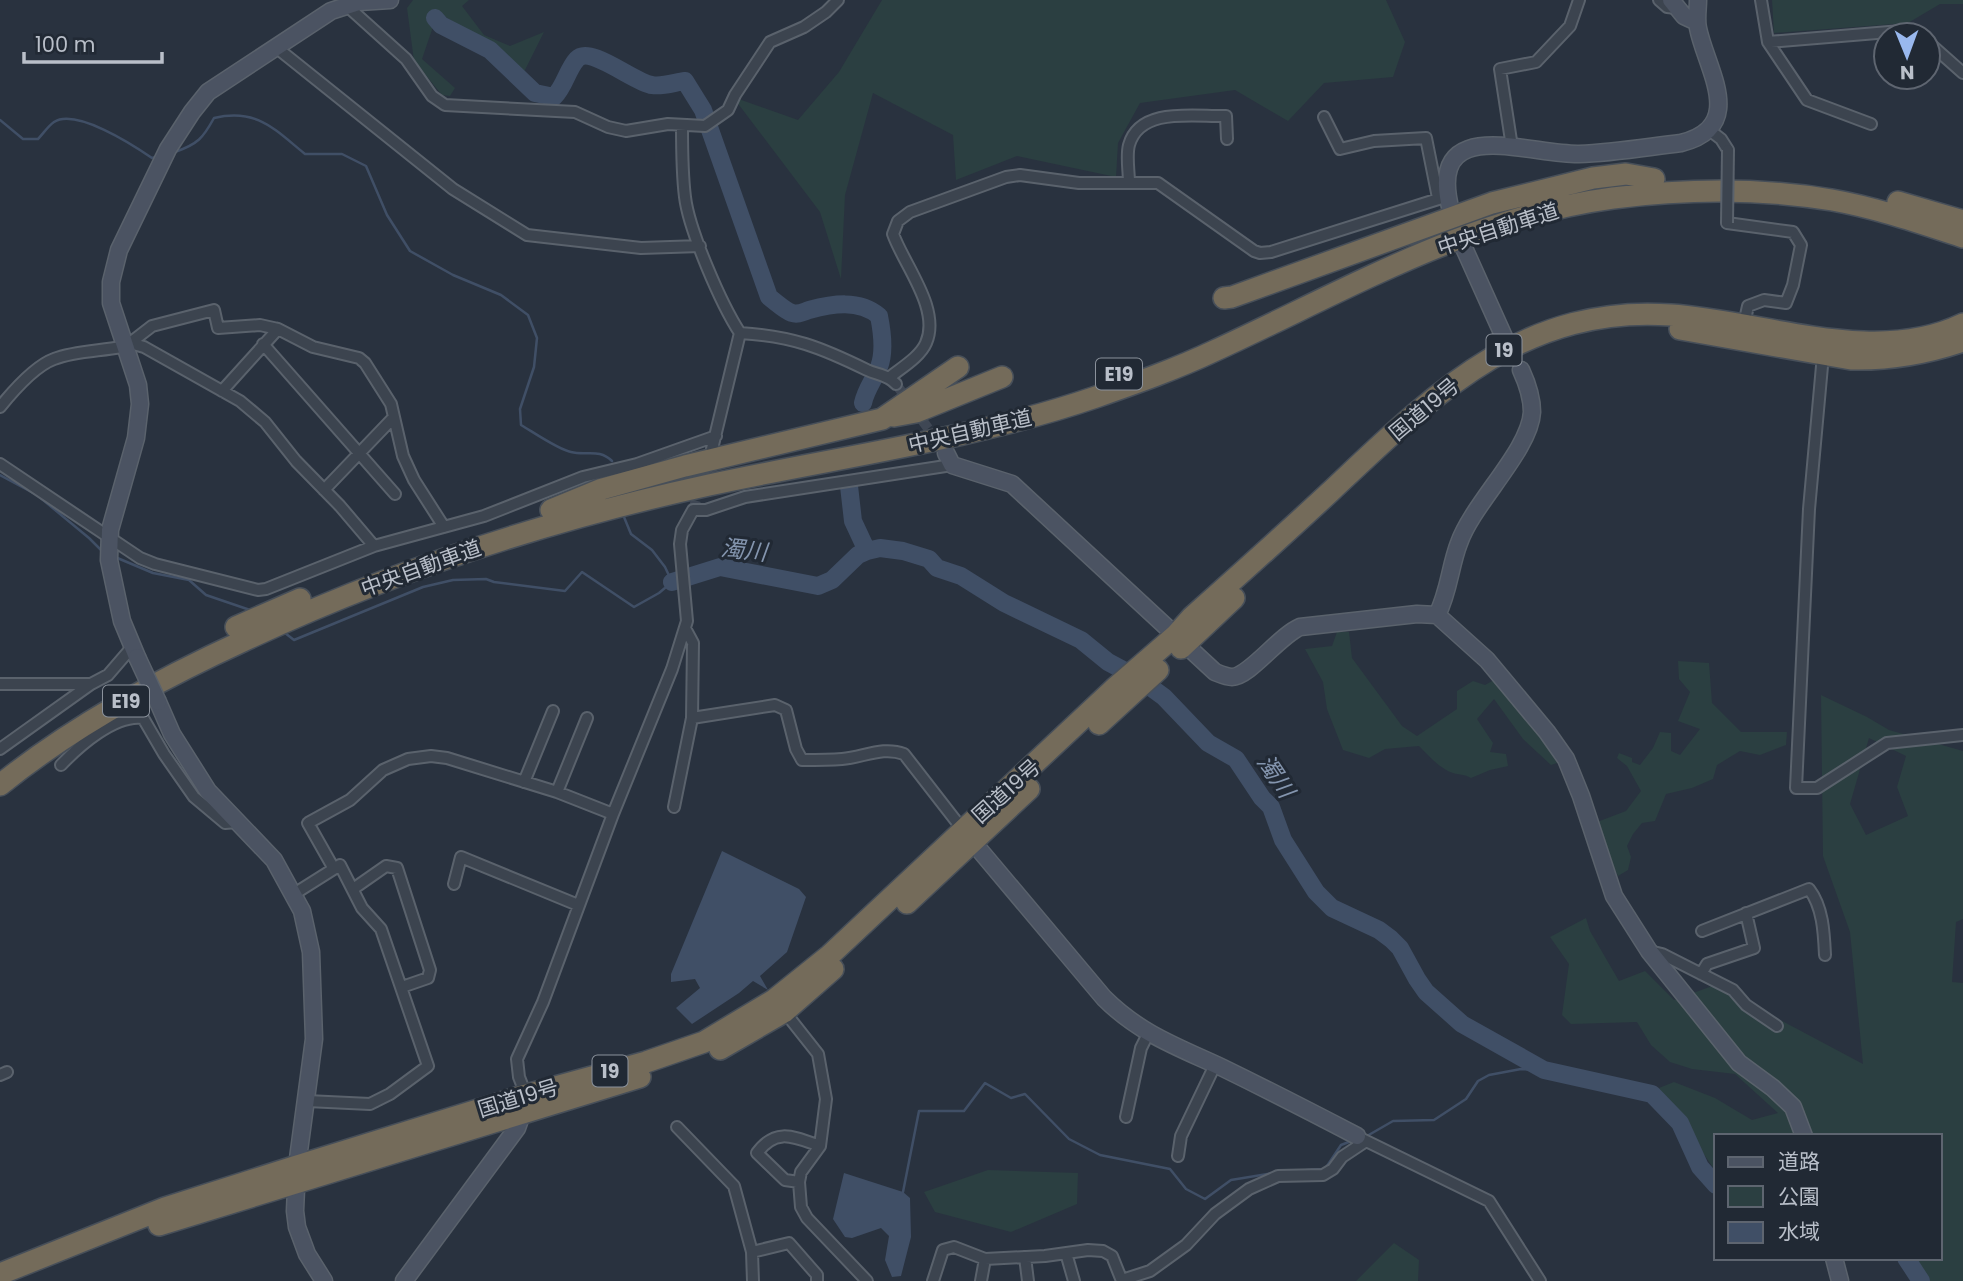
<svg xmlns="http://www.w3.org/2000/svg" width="1963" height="1281" viewBox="0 0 1963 1281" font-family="Poppins,'Noto Sans JP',sans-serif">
<rect width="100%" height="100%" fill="#29323f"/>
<!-- green -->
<path fill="#2b3f41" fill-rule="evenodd" d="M413,0H469L462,6L484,35L510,46L544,32L523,74L491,46L438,12L422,59L455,88L450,96L442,95L414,61L407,8Z
M882,0H1386L1405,42L1393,77L1324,83L1288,121L1235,90L1140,103L1118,143L1116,177L1017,156L956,180L953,135L873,93L845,195L841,279L820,212L733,97L798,120L839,72Z
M1772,0H1963V4H1940L1908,23L1774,33Z
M1337,632H1349L1352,658L1402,726L1417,736L1457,709V691L1473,681L1485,685L1494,680L1542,738L1557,763L1551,765L1523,739L1494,699L1477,719L1493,743L1490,752L1506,754L1508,766L1490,770L1471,778C1464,774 1460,775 1453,773C1440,769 1429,756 1419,746L1385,749L1369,758L1343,750L1327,709L1323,682L1305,649L1332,646Z
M1678,661L1709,663L1712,703L1741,732H1787L1786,745L1760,755L1740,751L1717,765L1713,779L1692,788L1666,794L1655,821L1642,823L1633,834L1627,846L1631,857L1628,870L1618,876L1607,854L1597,822L1626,811L1641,791L1627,766L1617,758L1619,753L1632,758V762L1640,765L1653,748L1660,732L1671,733V751L1680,755L1700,729L1678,721L1690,692L1679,679Z
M1821,695L1867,717L1889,730L1963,751V919L1956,922L1952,982L1963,983V1281H1923L1908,1258H1940V1136H1716V1172L1659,1088L1674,1082L1715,1098L1752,1120L1778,1113L1735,1074L1692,1069L1670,1062L1651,1045L1637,1022L1571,1024L1562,1015L1569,964L1550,937L1586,918L1590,931L1619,981L1645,971L1674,1000L1715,985L1863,1064L1850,932L1823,856ZM1869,738L1906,756L1897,787L1908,816L1866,835L1850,804Z
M988,1170L1078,1173L1077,1204L1011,1232L935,1212L924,1192Z
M1394,1243L1419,1260L1418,1281H1356Z"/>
<!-- water -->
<path fill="#404f66" d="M722,851L799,889L806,897L787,952L760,976L768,990L753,981L739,993L692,1024L676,1008L700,988L695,979L671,982V974Z
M844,1173L903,1192L910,1198L911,1237L901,1276L892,1277L885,1260L889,1236L881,1228L852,1238L845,1237L833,1219Z"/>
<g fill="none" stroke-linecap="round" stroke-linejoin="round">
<!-- stream -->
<path stroke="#404f66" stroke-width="2.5" d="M0,120L23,139H38C43,134 48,126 54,122C76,108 133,145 152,158L159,156
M175,152C198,144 203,138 214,118C257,108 274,129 305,154H342L366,166L387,215L410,251L453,275L501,295L528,315L537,338L534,367L520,409L521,425C533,432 559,450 571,452C587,456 599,448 612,461
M0,475L37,495L89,538L103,552
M115,557L153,573L189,580L206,595L250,610
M285,633L294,640L423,587L453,580L486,579L494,582L565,591L582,572L634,607L659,593L672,582L665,567L652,550L631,534L624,517
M1367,1136L1393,1121L1434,1120L1466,1099L1478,1081L1489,1075L1521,1069L1544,1070
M1307,1170L1325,1169L1341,1145L1354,1140
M903,1192L919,1111H964L985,1083L1011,1098L1025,1094L1069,1139L1100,1155L1170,1169L1186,1189L1205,1199L1231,1180L1273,1173"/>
<!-- river -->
<path stroke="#404f66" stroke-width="18" d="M435,18L441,25L490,50L535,93L554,97C565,86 567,70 577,59C590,45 635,83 652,85C662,87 676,82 685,81L703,110L769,297C776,302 784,310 792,313C798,315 803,312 809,310C832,304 859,299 879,316C882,331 885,352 879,367C874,380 866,389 863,403
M849,486L853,521L867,551
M672,582L720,567L818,586L832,580L858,555L867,551L880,548L903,551L929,559L937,568L961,576L1004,603L1081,640L1108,662L1138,678L1164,697L1208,743L1236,759L1262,798L1271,807L1283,840L1316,892L1332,908L1379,930L1391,939L1400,948L1417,979L1426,992L1462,1024L1544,1070L1652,1094L1680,1123L1700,1167L1716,1185
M1906,1258L1921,1281"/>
<!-- street-tunnel -->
<path stroke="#3f4754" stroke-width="10" stroke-dasharray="10 5" stroke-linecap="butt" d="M896,384L938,442
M693,510L709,458"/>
<defs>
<path id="street" d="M1659,0L1667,7L1676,8
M1761,0L1768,42L1807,100L1871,124
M346,5L406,59L432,96L445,105L575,112L608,127L626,131L668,124L705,126L728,110L735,95L770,42L804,27L826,12L838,0
M1768,42L1913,30L1919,35
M1928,42L1963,73
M278,46L282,52L453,189L527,235L641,248L700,246
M1324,117L1340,149L1374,141L1426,138L1438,198
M682,126C682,149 682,173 685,197C689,230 721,304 740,333L712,449
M1708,129L1721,139L1728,150
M1512,147L1500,69L1536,62L1570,26L1579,0
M1129,183C1129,171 1126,156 1129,145C1140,106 1196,117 1226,116L1227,139
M1727,223L1793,232L1801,245L1793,285L1786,303L1764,300L1748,306L1744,324
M740,333C792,336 820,347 867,370C878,375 888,375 896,384
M130,343L152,326L214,310L218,328L260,325L278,329
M263,344L395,494
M1823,355L1809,509L1796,788H1817L1887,743L1963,735
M890,377C901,368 920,357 926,343C941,309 904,265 893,234L898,221L910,212L1006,177L1020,175L1079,183H1158L1254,251L1260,253L1271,252L1448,196
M222,391L278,329L313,347L359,358L365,363L391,404L403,456L414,480L444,527
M0,407C13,391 35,366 54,359C74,351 100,351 121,347L130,343L144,347L240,401L265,422L296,461L340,506L374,546
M0,464L140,558L155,564L258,590L266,589L374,546L484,516L583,477L637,464L716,436
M324,490L394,417
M0,684H91
M692,718L775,705L786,710L796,749L802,760C815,760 829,760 842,759C864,757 883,746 904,754L963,830
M0,749L91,684L108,675L133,646
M61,765C79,746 115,714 143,718L164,754L194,797L225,823L237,822
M524,782L553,711
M557,792L587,718
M674,807L692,718L693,643L686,630
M334,869L308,823L350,800L383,770L408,759L431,756L447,758L557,792L613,814
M454,884L461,857L578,905
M353,889L386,866L397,868L430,970L428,978L402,987
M294,894L340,865L362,908L381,929L428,1066L390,1094L370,1104L307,1101
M1702,931L1809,889C1823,907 1824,933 1825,955
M1649,951L1662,954L1733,990L1746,1005L1777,1026
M1701,974L1707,964L1754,948L1746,913
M784,1011L818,1054L826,1099L820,1146L801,1172L799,1182L801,1207L807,1218L867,1281
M0,1075L7,1072
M526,1095L519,1077L517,1059L543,1002L613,814L672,669L687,621L680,544L682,530L693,510H706L745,497L952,465
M1126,1117L1141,1048L1148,1034
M677,1127L734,1186L752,1252
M1360,1138L1489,1201L1540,1281
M1178,1156L1181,1136L1215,1065
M799,1182L785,1180L757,1153C776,1127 794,1137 820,1146
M1066,1253L1074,1281
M1025,1257L1028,1281
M1122,1280L1150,1271L1186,1245L1215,1214L1249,1189L1278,1176L1323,1175L1333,1169L1342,1157L1366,1141
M753,1281L752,1252L789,1243L817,1275V1281
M933,1281L943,1250L954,1247L985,1259L1045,1256L1088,1250L1103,1251L1112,1256L1122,1281
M981,1281L985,1259"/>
<path id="secondary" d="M1671,0L1684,16L1697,22
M1451,211C1425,112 1528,155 1579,154C1613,153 1647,147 1681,143C1748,126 1706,69 1698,28C1696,19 1698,9 1698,0
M1464,248L1504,337
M946,453L952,465L1012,484L1215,672C1220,674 1227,677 1232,677C1249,677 1279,636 1300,627L1417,614L1437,615L1487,660L1547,732L1566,759L1581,796L1614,896L1649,951L1739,1063L1773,1088L1793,1107L1804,1136
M1437,615C1449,592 1450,566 1459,543C1473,503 1530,450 1532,412C1532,397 1527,383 1521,370
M137,657L122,621L109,560L110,530L136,438L140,404L138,385L111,303V282L119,250L168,149L192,112L208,92L331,11L359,2L390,0
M158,702L172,734L208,791L274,860L302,911L311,952L314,1039L297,1166L295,1211L297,1227L307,1254L324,1281
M967,835L1104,998C1140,1034 1178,1047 1223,1068C1268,1090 1313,1113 1357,1136
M1834,1258L1840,1281
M404,1281L517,1128L522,1114"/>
<path id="highway" d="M1898,202L1963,221
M1224,298L1232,297L1492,203L1593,178L1626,174L1654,179
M1680,329L1851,359C1891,360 1925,354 1963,341
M894,416L916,412L1002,377
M551,510L602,489L685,466L882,419L958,367
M236,627L300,599
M1181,648L1234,598
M1099,724L1158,670
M0,785C73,726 158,680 243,641C392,571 548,520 709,485C838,457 970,440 1096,397C1136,383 1176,369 1214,351C1343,292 1469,217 1613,198C1685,189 1760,188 1832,200C1877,208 1920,223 1963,237
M907,903L1029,789
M720,1049L784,1012L833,969
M159,1225L640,1077
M0,1274L165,1208L297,1166L526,1095L646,1062L704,1042L774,1000L830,955L1116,687L1176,635L1192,617C1238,576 1285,534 1330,492C1430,398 1521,304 1671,315C1764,321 1874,367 1963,324"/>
</defs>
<!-- street casing -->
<use href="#street" stroke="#5a626c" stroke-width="14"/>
<!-- secondary casing -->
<use href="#secondary" stroke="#5a626c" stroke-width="19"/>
<!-- highway casing -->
<use href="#highway" stroke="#474f59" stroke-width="24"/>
<!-- street -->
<use href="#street" stroke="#3c444f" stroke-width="10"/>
<!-- secondary -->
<use href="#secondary" stroke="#4b5362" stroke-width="16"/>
<!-- highway -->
<use href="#highway" stroke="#746b5a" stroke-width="21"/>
<defs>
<path id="street-bridge" d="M1727,223L1728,150"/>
<path id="secondary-bridge" d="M137,657L158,702"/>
</defs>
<!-- street-bridge casing -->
<use href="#street-bridge" stroke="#5a626c" stroke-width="14" stroke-linecap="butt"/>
<!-- secondary-bridge casing -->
<use href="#secondary-bridge" stroke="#5a626c" stroke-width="19" stroke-linecap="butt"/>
<!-- street-bridge -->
<use href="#street-bridge" stroke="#3c444f" stroke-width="10"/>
<!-- secondary-bridge -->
<use href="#secondary-bridge" stroke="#4b5362" stroke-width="16"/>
</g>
<g text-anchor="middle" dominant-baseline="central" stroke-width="6" stroke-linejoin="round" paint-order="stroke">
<!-- shield labels -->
<g fill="#212934" stroke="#8b929c" stroke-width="2">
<rect x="1486.5" y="334.5" width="35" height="31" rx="5"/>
<rect x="1096" y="358.5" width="46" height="31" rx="5"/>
<rect x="103" y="685.5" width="46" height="31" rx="5"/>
<rect x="592.5" y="1055.5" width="35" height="31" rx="5"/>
</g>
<g font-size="19" font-weight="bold" fill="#b9bfc9">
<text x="1504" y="350">19</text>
<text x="1119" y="374">E19</text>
<text x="126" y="701">E19</text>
<text x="610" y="1071">19</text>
</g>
<!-- street labels -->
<g font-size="21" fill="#b9bfc9" stroke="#212934">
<text transform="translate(1498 229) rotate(-18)">中央自動車道</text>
<text transform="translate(1424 409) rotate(-40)">国道19号</text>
<text transform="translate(970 431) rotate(-13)">中央自動車道</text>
<text transform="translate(421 568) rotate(-20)">中央自動車道</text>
<text transform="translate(1006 791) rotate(-42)">国道19号</text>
<text transform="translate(518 1098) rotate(-17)">国道19号</text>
</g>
<!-- water labels -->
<g font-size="23" font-style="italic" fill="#8495ae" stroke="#212934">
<text transform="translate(744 550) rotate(6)">濁川</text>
<text transform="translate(1276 776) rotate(56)">濁川</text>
</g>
</g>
<!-- legend -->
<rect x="1714" y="1134" width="228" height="126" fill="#212934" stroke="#5e6570" stroke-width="2"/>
<rect x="1728" y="1157" width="35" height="10" fill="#4b5362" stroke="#5e6570" stroke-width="2"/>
<text x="1778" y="1169" font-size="21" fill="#b9bfc9">道路</text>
<rect x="1728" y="1186" width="35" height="21" fill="#2b3f41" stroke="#5e6570" stroke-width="2"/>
<text x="1778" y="1204" font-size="21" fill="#b9bfc9">公園</text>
<rect x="1728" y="1222" width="35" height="21" fill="#404f66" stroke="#5e6570" stroke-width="2"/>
<text x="1778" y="1239" font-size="21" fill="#b9bfc9">水域</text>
<!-- north arrow -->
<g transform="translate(1907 56) rotate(179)"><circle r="33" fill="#212934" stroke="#5e6570" stroke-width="2"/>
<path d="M0-5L12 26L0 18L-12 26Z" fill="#99b8ee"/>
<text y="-10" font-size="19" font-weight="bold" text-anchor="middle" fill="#b9bfc9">N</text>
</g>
<!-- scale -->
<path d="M24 52v10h138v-10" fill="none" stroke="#b9bfc9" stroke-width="3.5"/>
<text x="35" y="52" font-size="21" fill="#b9bfc9" stroke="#212934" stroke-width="5" paint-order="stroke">100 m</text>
</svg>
